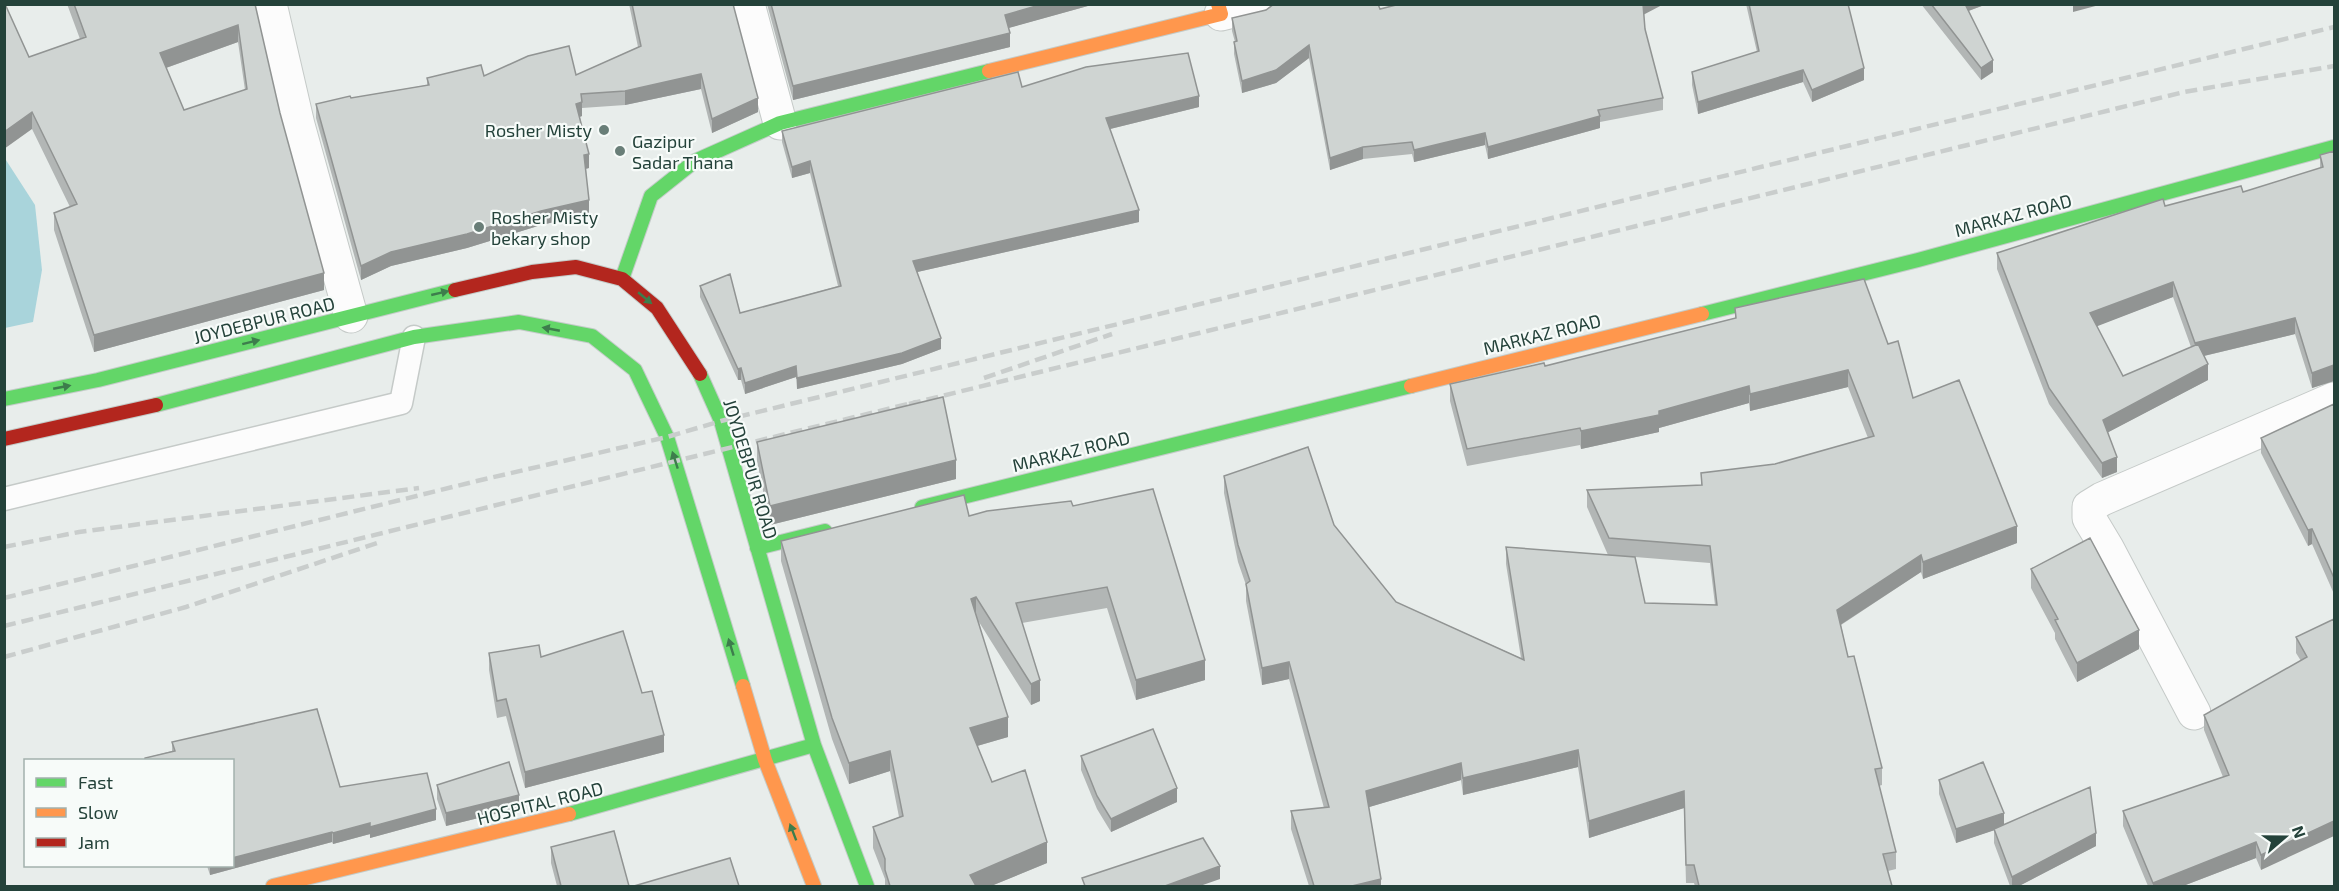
<svg xmlns="http://www.w3.org/2000/svg" width="2339" height="891" viewBox="0 0 2339 891" font-family="'Exo 2',sans-serif">
<rect width="100%" height="100%" fill="#e8edeb"/>
<!-- water -->
<path fill="#a9d4db" d="M4,157L35,205L42,270L33,322L5,328Z"/>
<g fill="none" stroke-linecap="round" stroke-linejoin="round">
<defs>
<path id="lane" d="M4,499L401,403L414,337"/>
<path id="street" d="M270,4L298,125L351,316
M748,4L780,123
M1221,14L1261,4
M2194,713L2107,548L2089,518V507L2102,499L2334,399"/>
<path id="fast" d="M622,279L651,196L695,161L780,123L989,71
M1702,314L1918,260L2334,147
M700,374L721,421L814,745L867,886
M4,399L98,380L455,290
M156,405L414,337L519,322L592,336L635,370L667,437L743,686
M922,507L1411,386
M757,548L825,531
M569,814L814,745"/>
<path id="slow" d="M989,71L1221,14L1218,4
M1411,386L1702,314
M743,686L765,760L814,886
M273,886L569,814"/>
<path id="jam" d="M455,290L532,272L576,267L622,279L657,308L700,374
M4,439L156,405"/>
</defs>
<!-- lane casing -->
<use href="#lane" stroke="#c5cac8" stroke-width="25"/>
<!-- street casing -->
<use href="#street" stroke="#c5cac8" stroke-width="35"/>
<!-- fast casing -->
<use href="#fast" stroke="#c3cbc8" stroke-width="16"/>
<!-- slow casing -->
<use href="#slow" stroke="#c3cbc8" stroke-width="16"/>
<!-- jam casing -->
<use href="#jam" stroke="#c3cbc8" stroke-width="16"/>
<!-- lane -->
<use href="#lane" stroke="#fcfcfc" stroke-width="22"/>
<!-- street -->
<use href="#street" stroke="#fcfcfc" stroke-width="33"/>
<!-- fast -->
<use href="#fast" stroke="#63d668" stroke-width="14"/>
<!-- slow -->
<use href="#slow" stroke="#ff974d" stroke-width="14"/>
<!-- jam -->
<use href="#jam" stroke="#b3261e" stroke-width="14"/>
<!-- rail -->
<path stroke="#c9cdcc" stroke-width="4.5" stroke-dasharray="12 6" stroke-linecap="butt" d="M984,378L1112,334
M909,404L2184,92L2334,66
M4,547L79,532L419,488
M4,598L481,480L667,437L721,421L2334,27
M4,626L916,402
M4,657L186,607L377,543"/>
</g>
<!-- wall -->
<path fill="#b2b6b5" fill-rule="evenodd" d="M67,4H255L280,113L324,290L94,352L54,230V213L70,207L32,129L29,57L80,39ZM238,42L245,90L184,110L166,68Z
M629,4H733L758,112L712,133L701,89L625,105L582,108V116L580,117L589,168L586,169L589,214L541,225L467,248L391,266L361,280L316,118V104L427,85V78L576,75L638,47Z
M767,4H1095L1008,28L1010,47L793,100Z
M1746,4H1848L1864,80L1812,102L1803,82L1698,114L1692,85V72L1757,52Z
M1921,4H1987L1968,11L1993,72L1981,80Z
M1274,6L1380,9L1644,15L1645,29L1663,98V110L1600,122V128L1488,159L1485,145L1414,162L1412,154L1363,159L1330,170L1309,58L1276,83L1242,93L1234,54V42H1235L1232,31V18L1266,10Z
M1022,87L1199,107L1110,129L1139,222L917,272L941,349L902,364L797,389L796,377L745,394L741,380H738L700,297V286L740,313L838,286L810,173L792,178L782,142V131Z
M2334,151V381L2312,388L2295,334L2204,356L2208,380L2108,432L2117,472L2102,478L2049,404L1997,269V253L2165,206L2243,192L2320,168V155ZM2173,297L2191,347L2123,376L2096,326Z
M1735,308L1888,344L1913,398L2017,543L1923,579L1921,572L1841,625L1848,657L1882,768V785L1879,786L1896,852V869L1888,871L1892,886H1695L1694,883H1686L1684,808L1589,838L1578,767L1463,795L1461,780L1369,807L1381,886H1309L1291,829V811L1324,808L1289,679L1262,685L1246,601V585L1238,562L1224,493V476L1334,525L1396,602L1521,658L1506,564V547L1608,555L1587,507V490L1701,485V473L1775,464L1868,438L1848,387L1750,411L1749,403L1659,428V432L1581,449L1580,445L1467,466L1450,401V384L1545,366L1735,318ZM1635,557L1710,563L1715,605L1645,603Z
M2334,404V594L2312,544L2308,546L2261,453V438Z
M757,442L956,479L770,525L757,461Z
M1073,506L1205,680L1136,700L1107,608L1022,623L1040,701L1031,705L979,622L1008,737L977,746L992,782L1047,863L991,886H885V879L873,848V827L899,817L890,771L849,784L832,739L781,561V541L969,516Z
M2031,569L2139,649L2077,682L2055,639V633L2031,588Z
M2334,619L2261,870L2256,858L2183,886H2148L2123,826V811L2223,777L2204,730V715L2301,661L2296,653V637Z
M489,653L541,657L642,693L664,752L525,788L506,716L497,718L489,670Z
M172,742L340,787L436,820L370,838V834L333,844L332,842L210,875L207,866H232V760H145V758L172,751Z
M1081,756L1177,802L1111,832L1097,809L1081,770Z
M1939,780L2004,825L2096,846L2019,886H2010L1994,843V830L1956,843L1939,794Z
M437,785L519,808L446,826L437,799Z
M551,847L629,886H557L551,863Z"/>
<!-- shaded-wall -->
<path fill="#919493" d="M1043,4H1095L1005,29V15Z
M1643,4H1664L1643,15Z
M1963,4H1987L1963,13Z
M2073,4H2103L2073,12Z
M238,25V42L160,70V53Z
M1010,33V47L793,100V86Z
M1309,45V58L1276,83L1242,93V81Z
M1993,60V72L1981,80V68Z
M1864,68V80L1812,102V90Z
M1803,70V82L1698,114V102Z
M701,74V89L625,105V91Z
M1199,96V107L1106,130V118Z
M758,98V112L712,133V119Z
M582,102V116L576,118V104Z
M32,112V129L4,149V132Z
M1600,116V128L1488,159V147Z
M1485,133V145L1414,162V150Z
M1363,147V159L1330,170V158Z
M589,154V168L584,169V155Z
M810,161V173L792,178V167Z
M589,200V214L541,225L467,248L391,266L361,280V266L391,252L541,211Z
M1139,210V222L913,273V261Z
M324,273V290L94,352V335Z
M2173,282V297L2090,329V313Z
M2295,318V334L2195,358V343Z
M941,338V349L902,364L797,389V378Z
M2208,364V380L2103,435V420Z
M2334,365V381L2312,388V373Z
M796,366V377L745,394V383Z
M741,368V380H738V369Z
M1848,370V387L1750,411V394Z
M1749,386V403L1659,428V432L1581,449V431L1659,411Z
M2117,457V472L2102,478V463Z
M956,460V479L770,525V506Z
M2017,526V543L1923,579V562Z
M2312,529V544L2308,546V530Z
M1921,555V572L1837,627V610Z
M976,597V618L971,599Z
M2139,630V649L2077,682V663Z
M1205,660V680L1136,700V680Z
M1289,662V679L1262,685V668Z
M1040,680V701L1031,705V684Z
M1008,717V737L970,748V728Z
M664,735V752L525,788V772Z
M1578,750V767L1463,795V778Z
M890,751V771L849,784V763Z
M1461,763V780L1366,808V791Z
M1177,788V802L1111,832V819Z
M1684,791V808L1589,838V821Z
M519,795V808L446,826V813Z
M436,809V820L370,838V827Z
M2004,813V827L1956,843V829Z
M2334,821V836L2261,870V855Z
M370,823V834L333,844V833Z
M332,832V842L210,875V866H232V858Z
M2096,833V846L2019,886H2012V877Z
M1047,842V863L991,886H970V875Z
M2256,842V858L2183,886H2153V883Z
M1220,866V879L1200,886H1165Z
M1381,879V886H1352Z"/>
<!-- building -->
<path fill="#cfd4d2" stroke="#919493" stroke-width="1.5" fill-rule="evenodd" d="M4,4H5L29,57L86,37L74,4H255L280,113L324,273L94,335L54,213L77,204L32,112L4,132ZM238,25L247,89L184,110L160,53Z
M632,4H733L758,98L712,119L701,74L625,91L581,94L582,102L576,104L589,154L584,155L589,200L541,211L467,234L391,252L361,266L316,104L350,96L351,98L429,85L427,78L481,65L484,76L528,56L569,46L576,75L641,46Z
M771,4H1043L1005,15L1010,33L793,86Z
M1274,4H1378L1380,9L1400,4H1643L1645,29L1663,98L1598,110L1600,116L1488,147L1485,133L1414,150L1412,142L1363,147L1330,158L1309,45L1276,70L1242,81L1234,42L1237,41L1232,18L1266,10Z
M1749,4H1848L1864,68L1812,90L1803,70L1698,102L1692,72L1759,51Z
M1931,4H1965L1993,60L1981,68Z
M1188,53L1199,96L1106,118L1139,210L913,261L941,338L902,353L797,378L796,366L745,383L741,368L738,369L700,286L730,274L740,313L841,286L810,161L792,167L782,131L1018,72L1022,87L1086,67Z
M2334,151V365L2312,373L2295,318L2195,343L2173,282L2090,313L2123,376L2198,344L2208,364L2103,420L2117,457L2102,463L2049,388L1997,253L2163,199L2165,206L2241,186L2243,192L2323,167L2320,155Z
M1864,279L1888,344L1898,341L1913,398L1959,380L2017,526L1923,562L1921,555L1837,610L1848,657L1854,656L1882,768L1875,769L1896,852L1883,854L1892,886H1699L1694,865H1686L1684,791L1589,821L1578,750L1463,778L1461,763L1366,791L1381,879L1352,886H1314L1291,811L1329,807L1289,662L1262,668L1246,584L1250,581L1238,545L1224,476L1308,447L1334,525L1396,602L1524,660L1506,547L1635,557L1645,603L1717,605L1710,546L1609,538L1587,490L1702,485L1701,473L1775,464L1874,436L1848,370L1750,394L1749,386L1659,411V415L1581,431L1580,428L1467,449L1450,384L1544,363L1545,366L1736,318L1735,308Z
M943,397L956,460L770,506L757,442Z
M2334,404V578L2312,529L2308,530L2261,438Z
M1153,489L1205,660L1136,680L1107,587L1016,603L1040,680L1031,684L976,597L971,599L1008,717L970,728L992,782L1025,770L1047,842L970,875L976,886H890L885,870V859L873,827L903,816L890,751L849,763L832,718L781,541L964,495L969,516L987,511L1071,501L1073,506Z
M2090,538L2139,630L2077,663L2055,620L2058,619L2031,569Z
M2334,619V821L2261,855L2256,842L2153,883L2123,811L2229,775L2204,715L2307,657L2296,637Z
M623,631L642,693L652,691L664,735L525,772L506,699L497,701L489,653L539,645L541,657Z
M317,709L340,787L427,773L436,809L370,827V823L333,833L332,832L232,858V760H145V758L175,751L172,742Z
M1153,729L1177,788L1111,819L1097,796L1081,756Z
M509,762L519,795L446,813L437,785Z
M1983,762L2004,813L1956,829L1939,780Z
M2090,787L2096,833L2012,877L1994,829Z
M614,831L629,886H561L551,847Z
M1203,838L1220,866L1165,886H1085L1082,878Z
M730,858L739,886H634Z"/>
<!-- one-way arrows -->
<defs><path id="oneway-solid" d="M-6-.8H1V-3.2L6.5 0L1 3.2V.8H-6Z" transform="scale(1.5)"/></defs>
<g fill="#3d7d4c">
<use href="#oneway-solid" transform="translate(440 293) rotate(-13)"/>
<use href="#oneway-solid" transform="translate(645 298) rotate(40)"/>
<use href="#oneway-solid" transform="translate(551 329) rotate(-169)"/>
<use href="#oneway-solid" transform="translate(251 342) rotate(-14)"/>
<use href="#oneway-solid" transform="translate(62 387) rotate(-11)"/>
<use href="#oneway-solid" transform="translate(675 460) rotate(-108)"/>
<use href="#oneway-solid" transform="translate(731 647) rotate(-107)"/>
<use href="#oneway-solid" transform="translate(793 832) rotate(-111)"/>
</g>
<!-- markers -->
<g fill="#697e78" stroke="#f7fbf9" stroke-width="2">
<circle cx="604" cy="130" r="6"/>
<circle cx="620" cy="151" r="6"/>
<circle cx="479" cy="227" r="6"/>
</g>
<g text-anchor="middle" dominant-baseline="central" stroke-width="4.5" stroke-linejoin="round" paint-order="stroke">
<!-- poi labels -->
<g font-size="18" fill="#24423a" stroke="#f7fbf9" text-anchor="start">
<text x="592" y="130" text-anchor="end">Rosher Misty</text>
<text x="632" y="141">Gazipur<tspan x="632" dy="21">Sadar Thana</tspan></text>
<text x="491" y="217">Rosher Misty<tspan x="491" dy="21">bekary shop</tspan></text>
</g>
<!-- street labels -->
<g font-size="18" fill="#24423a" stroke="#f7fbf9">
<text transform="translate(2013 215) rotate(-15)">MARKAZ ROAD</text>
<text transform="translate(264 320) rotate(-14)">JOYDEBPUR ROAD</text>
<text transform="translate(1542 334) rotate(-14)">MARKAZ ROAD</text>
<text transform="translate(1071 451) rotate(-14)">MARKAZ ROAD</text>
<text transform="translate(751 469) rotate(73)">JOYDEBPUR ROAD</text>
<text transform="translate(540 803) rotate(-14)">HOSPITAL ROAD</text>
</g>
</g>
<!-- border -->
<rect width="2339" height="891" fill="none" stroke="#24423a" stroke-width="12"/>
<!-- legend -->
<rect x="24" y="759" width="210" height="108" fill="#f7fbf9" stroke="#a3b1ad" stroke-width="1.5"/>
<rect x="36" y="778" width="30" height="9" fill="#63d668" stroke="#a3b1ad" stroke-width="1.5"/>
<text x="78" y="789" font-size="18" fill="#24423a">Fast</text>
<rect x="36" y="808" width="30" height="9" fill="#ff974d" stroke="#a3b1ad" stroke-width="1.5"/>
<text x="78" y="819" font-size="18" fill="#24423a">Slow</text>
<rect x="36" y="838" width="30" height="9" fill="#b3261e" stroke="#a3b1ad" stroke-width="1.5"/>
<text x="78" y="849" font-size="18" fill="#24423a">Jam</text>
<!-- north arrow -->
<g transform="translate(2285 837) rotate(70)" stroke="#f7fbf9" stroke-width="4.5" paint-order="stroke">
<path d="M0-4.5L10 22L0 15L-10 22Z" fill="#24423a"/>
<text y="-9" font-size="16" font-weight="bold" text-anchor="middle" fill="#24423a">N</text>
</g>
</svg>
